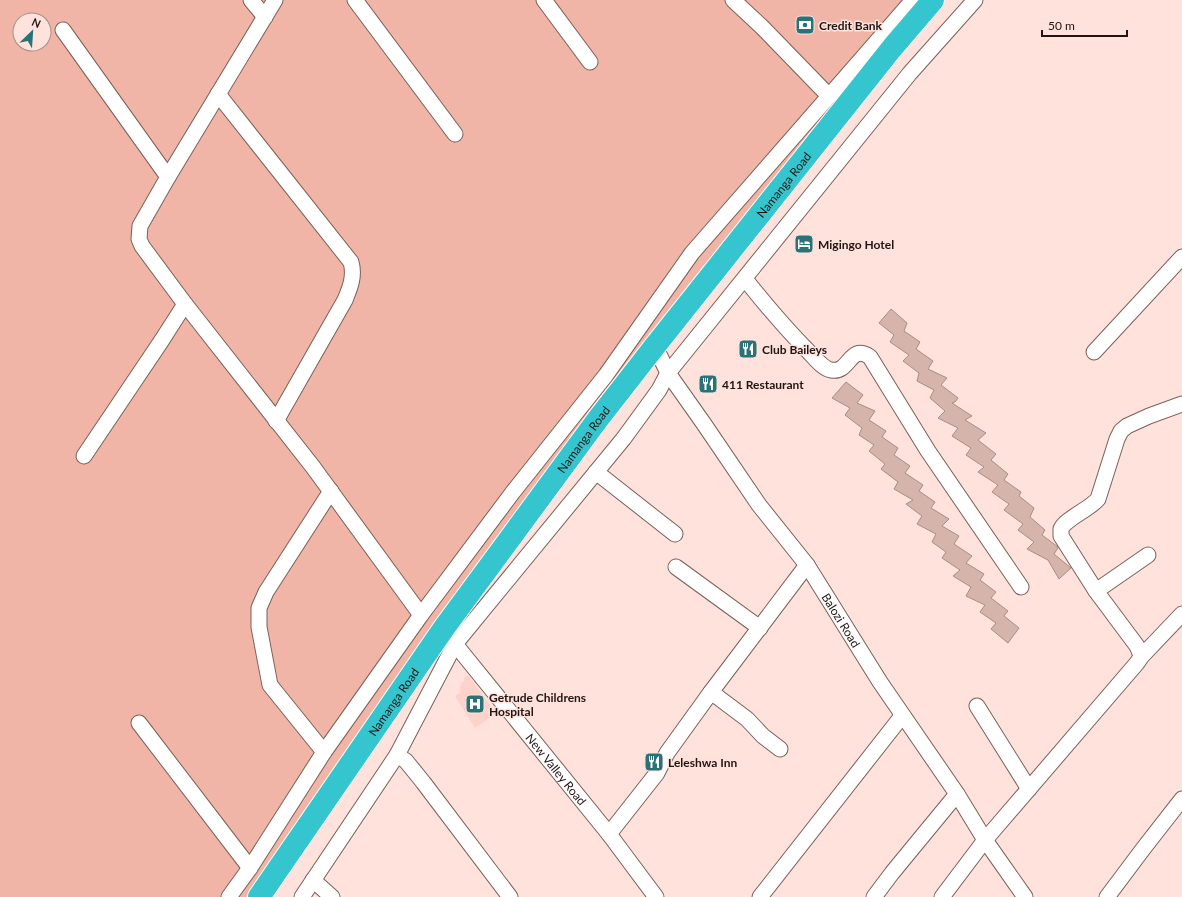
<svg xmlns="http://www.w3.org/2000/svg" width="1182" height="897" viewBox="0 0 1182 897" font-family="Lato,sans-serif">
<rect width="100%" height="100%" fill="#fee2db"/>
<!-- built -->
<path fill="#fdd2c8" d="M468,675L496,713L475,728L455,696L460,693V687L462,682L465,681L464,678Z"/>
<!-- green -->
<path fill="#f0b5a6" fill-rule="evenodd" d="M0,0H930L655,346L259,897H0ZM20,20H44V44H20Z"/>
<!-- building -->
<path fill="#d5b4ab" stroke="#ab8c83" d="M891,309L907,323L904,331L920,342L916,349L933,361L928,369L947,378L941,385L958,398L955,402L952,403L972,416L965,420L986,433L978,440L996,454L991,460L1008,474L1004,480L1021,492L1019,496L1034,508L1030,517L1045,530L1042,535L1058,547V548L1054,554L1071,568L1059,579L1048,560L1027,549L1034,542L1018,530L1023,524L1004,510L1009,504L992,492L998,485L978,472L984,467L966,455L971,448L952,436L958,428L938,418L945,411L930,398L934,390L917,381L919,373L903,361L909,355L890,342L894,335L879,323Z
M846,382L863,395L857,403L875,411L869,420L886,431L882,437L898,448L894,455L910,466L905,473L923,485L919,491L935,502L931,508L949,519L942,526L959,536L954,544L972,556L966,563L984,574L980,580L996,592L991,598L1008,611L1004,616L1019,628L1008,643L991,629L996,623L980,612L985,605L966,596L971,587L953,576L960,570L942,558L946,552L932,542L936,534L917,524L922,516L906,504L913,500L894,489L898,482L881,469L885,464L869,451L874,445L859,435L862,428L845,415L850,408L832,398Z"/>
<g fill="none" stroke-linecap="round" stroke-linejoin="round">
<defs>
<g id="minor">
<path d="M251,0L265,17"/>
<path d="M355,0L455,134"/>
<path d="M544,0L590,62"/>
<path d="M733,0L762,27L829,96"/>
<path d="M63,30L168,177L140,226L139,239L142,246L185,304L313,467L421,615"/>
<path d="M218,94L351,262C355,276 350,288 345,300L276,421"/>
<path d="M168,177L275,0"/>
<path d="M745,279C765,304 785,328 808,351C815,358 822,368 831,370C850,374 849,343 870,357L928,451L1021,587"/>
<path id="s1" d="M655,346L668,373L704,424L759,505L807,565L827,597L880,682L957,794L985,840L1025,897"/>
<path d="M1094,352L1182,257"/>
<path d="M84,456L162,340L185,304"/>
<path d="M596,472L675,534"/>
<path d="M676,567L760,628"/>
<path d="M1096,591L1148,555"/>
<path id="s2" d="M455,644L609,834L656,897"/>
<path d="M1141,657L1182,614"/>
<path d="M711,692L807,565"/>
<path d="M977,706L1029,789"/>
<path d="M139,723L250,868"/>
<path d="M324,752L270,685L259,627V608L266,592L331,491"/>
<path d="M397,755L406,761L423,782L510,897"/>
<path d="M609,834L657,773L667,753L711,692L747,719L763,736L780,749"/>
<path d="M313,880L332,897"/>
<path d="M229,897L250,868L324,752L421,615L513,492L606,375L692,253L913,0"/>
<path d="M302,897L397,755L455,644L624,438L659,390L668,373L910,73L975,0"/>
<path d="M760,897L902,716"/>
<path d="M874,897L892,873L957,794"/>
<path d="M942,897L985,840L1137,663L1141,657L1140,653L1137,646L1096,591L1061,536C1061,534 1061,531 1061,529C1065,519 1090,509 1098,499L1117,439L1121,431L1127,426L1149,416L1182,404"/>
<path d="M1107,897L1143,849L1182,799"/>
</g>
<g id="highway">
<path id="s3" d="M259,897L444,628L598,419L655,346L892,48L933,0"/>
</g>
</defs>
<!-- minor casing -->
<use href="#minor" stroke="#7c5f57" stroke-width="17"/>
<!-- highway casing -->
<use href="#highway" stroke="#fff" stroke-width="24"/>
<!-- minor -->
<use href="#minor" stroke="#fff" stroke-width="15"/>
<!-- highway -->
<use href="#highway" stroke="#35c5ce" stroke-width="22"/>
</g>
<!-- icons -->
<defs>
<symbol id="bank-square" viewBox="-11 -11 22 22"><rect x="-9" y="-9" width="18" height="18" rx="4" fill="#297378" stroke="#fee2db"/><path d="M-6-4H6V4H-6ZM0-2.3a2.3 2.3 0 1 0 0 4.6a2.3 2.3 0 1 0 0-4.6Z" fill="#fff"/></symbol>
<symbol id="hotel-square" viewBox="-11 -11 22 22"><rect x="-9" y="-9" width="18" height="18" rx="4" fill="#297378" stroke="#fee2db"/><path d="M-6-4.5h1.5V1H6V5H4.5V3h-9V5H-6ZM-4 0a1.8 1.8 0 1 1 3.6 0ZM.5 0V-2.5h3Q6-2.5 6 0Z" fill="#fff"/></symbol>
<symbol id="restaurant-square" viewBox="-11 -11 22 22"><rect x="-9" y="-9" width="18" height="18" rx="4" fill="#297378" stroke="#fee2db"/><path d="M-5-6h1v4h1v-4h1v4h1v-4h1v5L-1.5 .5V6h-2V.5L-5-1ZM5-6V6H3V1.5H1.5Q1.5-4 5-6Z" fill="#fff"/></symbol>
<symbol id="hospital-square" viewBox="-11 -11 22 22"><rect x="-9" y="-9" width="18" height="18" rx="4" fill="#297378" stroke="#fee2db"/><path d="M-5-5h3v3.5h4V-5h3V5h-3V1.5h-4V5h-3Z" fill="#fff"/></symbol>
</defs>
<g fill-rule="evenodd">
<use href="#bank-square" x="794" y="14" width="22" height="22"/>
<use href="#hotel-square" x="793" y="233" width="22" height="22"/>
<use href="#restaurant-square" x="737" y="338" width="22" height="22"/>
<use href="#restaurant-square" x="697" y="373" width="22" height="22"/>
<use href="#hospital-square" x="464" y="693" width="22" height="22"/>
<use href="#restaurant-square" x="643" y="751" width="22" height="22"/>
</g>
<g text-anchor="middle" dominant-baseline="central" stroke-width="3" stroke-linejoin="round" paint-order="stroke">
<!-- poi labels -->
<g font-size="12" font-weight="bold" fill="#211512" stroke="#fee2db" text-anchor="start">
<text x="819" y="25">Credit Bank</text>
<text x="818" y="244">Migingo Hotel</text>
<text x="762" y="349">Club Baileys</text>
<text x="722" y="384">411 Restaurant</text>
<text x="489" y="697">Getrude Childrens<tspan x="489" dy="14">Hospital</tspan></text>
<text x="668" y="762">Leleshwa Inn</text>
</g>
<!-- street labels -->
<g font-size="12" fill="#211512" stroke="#fee2db">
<text stroke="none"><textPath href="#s3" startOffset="885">Namanga Road</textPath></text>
<text stroke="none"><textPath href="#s3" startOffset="561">Namanga Road</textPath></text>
<text stroke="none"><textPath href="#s1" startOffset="332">Balozi Road</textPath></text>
<text stroke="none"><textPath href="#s3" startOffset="237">Namanga Road</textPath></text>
<text stroke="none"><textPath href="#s2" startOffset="161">New Valley Road</textPath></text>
</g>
</g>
<!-- north arrow -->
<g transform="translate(32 32) rotate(25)"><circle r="19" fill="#fee2db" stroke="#a6908b"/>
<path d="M0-3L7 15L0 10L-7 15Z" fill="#297378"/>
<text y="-6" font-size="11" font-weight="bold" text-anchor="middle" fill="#211512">N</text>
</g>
<!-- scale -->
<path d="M1042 30v6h85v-6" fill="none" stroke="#211512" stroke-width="2"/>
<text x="1048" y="30" font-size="12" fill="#211512" stroke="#fee2db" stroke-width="3" paint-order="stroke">50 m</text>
</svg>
